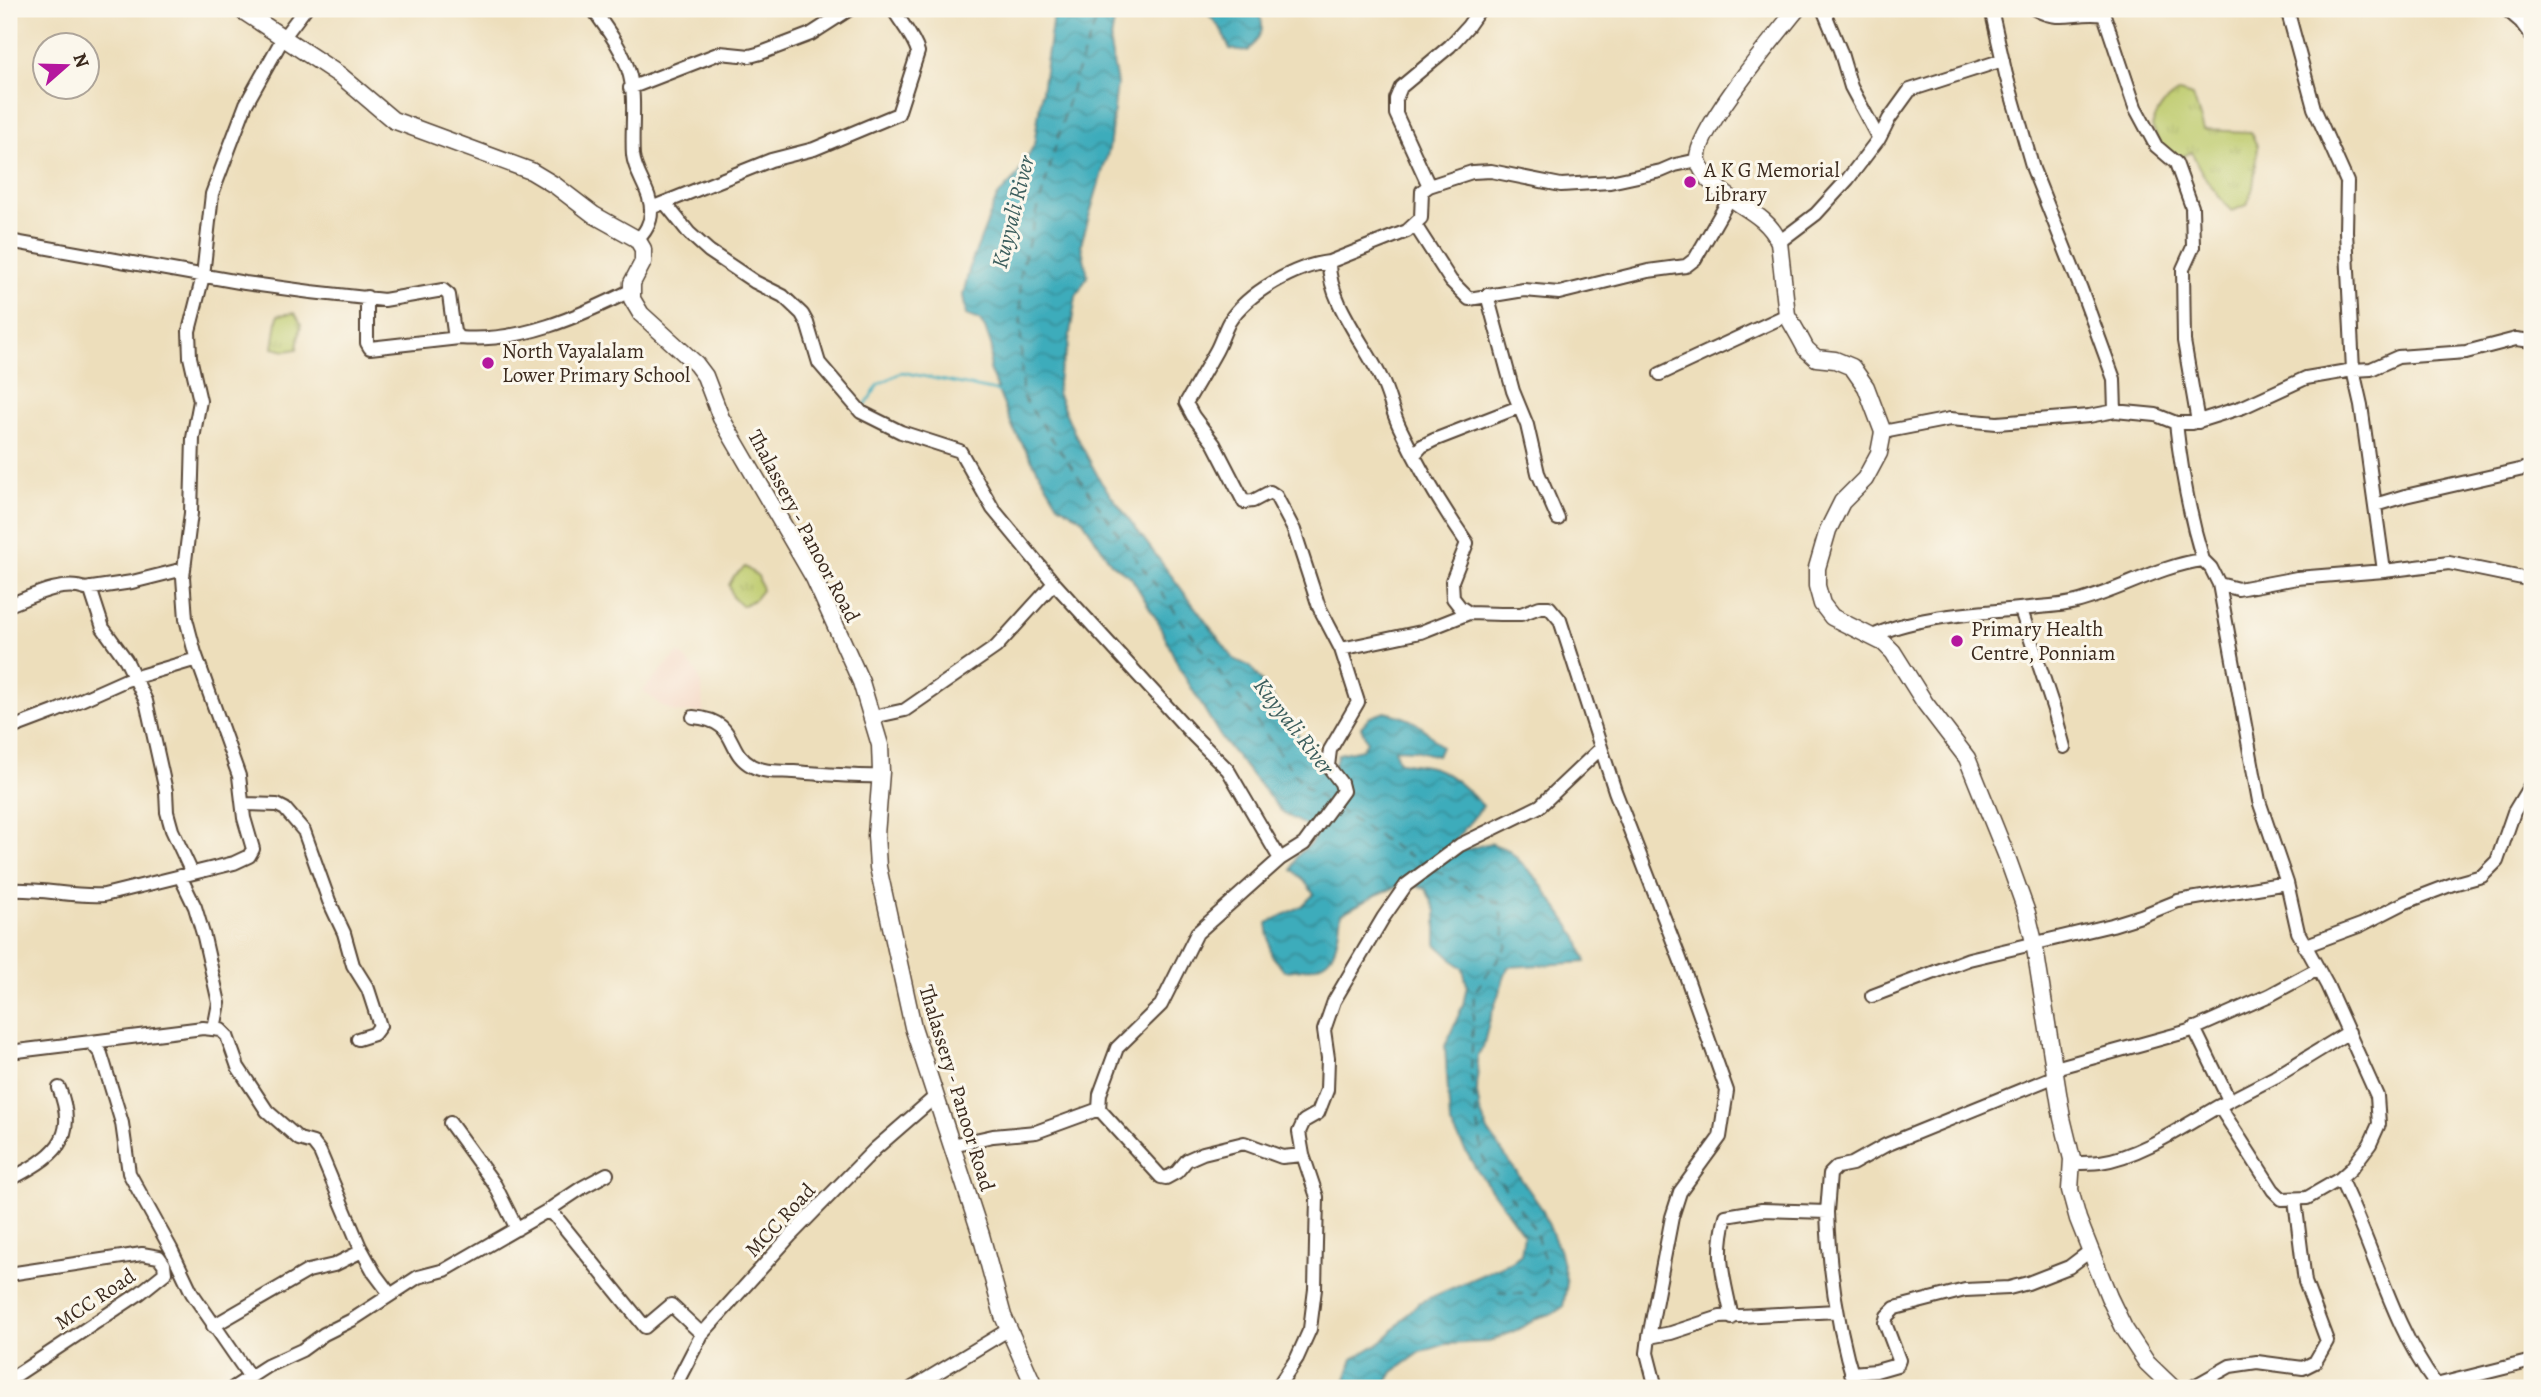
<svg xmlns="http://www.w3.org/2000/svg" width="2541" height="1397" viewBox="0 0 2541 1397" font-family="Alegreya,serif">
<defs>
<pattern id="grass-tufts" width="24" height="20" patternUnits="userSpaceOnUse" patternTransform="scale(1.75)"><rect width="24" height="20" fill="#becb6d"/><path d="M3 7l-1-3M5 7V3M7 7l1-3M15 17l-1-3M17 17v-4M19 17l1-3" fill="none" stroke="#a4ae5e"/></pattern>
<pattern id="water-waves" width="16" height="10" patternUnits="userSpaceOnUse" patternTransform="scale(1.75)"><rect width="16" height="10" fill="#3eacbb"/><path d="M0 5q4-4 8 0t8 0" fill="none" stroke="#358c97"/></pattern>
</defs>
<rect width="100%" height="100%" fill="#fbf7ec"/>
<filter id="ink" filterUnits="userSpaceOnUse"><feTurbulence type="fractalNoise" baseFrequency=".0143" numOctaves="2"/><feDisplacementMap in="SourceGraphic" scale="14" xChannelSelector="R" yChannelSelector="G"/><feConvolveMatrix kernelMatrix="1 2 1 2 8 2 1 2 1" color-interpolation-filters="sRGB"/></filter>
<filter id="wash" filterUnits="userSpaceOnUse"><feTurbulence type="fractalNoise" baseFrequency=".00686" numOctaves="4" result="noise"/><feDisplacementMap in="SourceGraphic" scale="28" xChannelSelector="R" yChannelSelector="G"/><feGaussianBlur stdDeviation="1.57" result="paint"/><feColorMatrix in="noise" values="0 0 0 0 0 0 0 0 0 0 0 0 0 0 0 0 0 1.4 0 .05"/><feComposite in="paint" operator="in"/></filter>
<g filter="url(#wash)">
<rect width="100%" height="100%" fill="#eddebb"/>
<!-- built -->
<path fill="#f4d3c0" d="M679,652L697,672L702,686L703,713L674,712L658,703L643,690Z"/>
<!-- grass -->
<path fill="url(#grass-tufts)" stroke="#7c7a46" stroke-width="2" d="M2179,92L2193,96L2204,130L2250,132L2258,147L2253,187L2247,205L2232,211C2216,194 2200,174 2192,152L2179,158L2163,149L2152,127C2157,110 2164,101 2179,92Z
M295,313L301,324L297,349L286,351L273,348L278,315Z
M745,567L758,576L762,590L755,599L742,606L733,598L729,585L734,576Z"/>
<!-- water -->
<path fill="url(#water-waves)" stroke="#3c6b6c" stroke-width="2" d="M1057,9H1123L1114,21L1110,45L1117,84L1109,149L1081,244L1088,276L1076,296L1068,347L1059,374L1057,393L1074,432L1101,482L1234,659L1251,667L1302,740L1312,760L1324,767L1339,787L1311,829L1282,812L1222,739L1180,669L1157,620L1131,577L1111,563L1082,519L1058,504L1014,430L989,369L992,348L985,328L979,320L966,315L963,295L970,266L997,197L1017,176L1034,145L1052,23Z
M1204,9H1253C1270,22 1260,38 1248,51L1230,49L1221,29Z
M1385,712C1414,718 1422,725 1441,747L1437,756L1415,750L1395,749L1398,761C1407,764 1416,764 1426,766C1449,770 1467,790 1483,806L1452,844L1462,851L1490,843L1509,850L1538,880L1578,938L1586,962L1508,967L1490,1019L1483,1047L1478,1055L1477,1093L1480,1111L1488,1131L1542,1209L1560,1252L1567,1283L1563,1307L1554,1313L1537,1318L1523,1327L1489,1342L1446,1344L1421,1352L1393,1372L1384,1388H1343L1353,1359L1383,1341L1418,1303L1511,1262L1521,1254L1524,1235L1476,1169L1450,1123L1445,1046L1463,1005L1467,985L1463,969L1436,944V911L1426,889L1408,882L1374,896L1341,914C1335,961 1333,967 1284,971L1271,954L1267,923L1302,906L1314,894L1302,878L1292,870L1297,856L1311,843L1346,790L1334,767L1338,754L1362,749L1367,742L1361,727L1370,717Z"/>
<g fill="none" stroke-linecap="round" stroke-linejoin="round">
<!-- stream -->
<path stroke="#3eacbb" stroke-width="2.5" d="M864,407L879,384L902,372L1001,392"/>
<!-- ferry -->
<path stroke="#3c5e5d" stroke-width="2" stroke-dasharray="9 7" stroke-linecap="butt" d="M1101,9L1075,77L1020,273L1022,396L1126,545L1303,785L1327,802
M1337,809L1388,843L1424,864
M1435,870L1499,904L1507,946L1474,993L1471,1074L1483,1158L1534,1228L1550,1276L1535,1295L1495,1292"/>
</g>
</g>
<g filter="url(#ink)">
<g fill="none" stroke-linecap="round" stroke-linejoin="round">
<defs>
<path id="minor" d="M593,9C605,27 622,48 628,69C637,95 631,128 633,155C635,175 652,192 651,212C651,222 645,234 637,239
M1823,9L1840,50L1851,87L1879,139
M1991,9L2006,75L2033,169L2081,289L2114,379L2115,411
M2035,9C2061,24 2078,10 2104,15L2135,107L2156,146L2176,163L2192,207L2193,247L2183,269L2184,341L2198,422
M2287,9L2314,108L2347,182L2346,231L2353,370L2361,405L2384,571L2449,563L2532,580
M2506,9L2521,22L2532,37
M630,88L720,53L750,56L761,53L811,34L850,9
M1429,186L1396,114V99L1401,87L1450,46L1468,26L1480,9
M665,203L689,233L709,251L755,282L783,296L802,314L807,323L819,363L861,412L901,432L960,451L993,509L1054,583L1193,735L1228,770L1280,859
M651,208L771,160L814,149L898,114L918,52C914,37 901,23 893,9
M1415,225L1451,281L1469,299L1524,290L1559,293L1648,271L1686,266L1695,259L1730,198
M9,241L245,283L311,292L384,300L443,290L449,295L454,332L459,338C520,343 578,317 632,290
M1779,242L1816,214L1848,179L1880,137L1889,119L1910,90L2003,60
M1487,295L1513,391L1527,425L1538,473L1558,519
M367,297V343L370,348L459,338
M1660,374L1787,315
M2176,423C2181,470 2189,514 2203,560
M1883,432L1950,419L1997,423L2089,416L2115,411L2156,415L2176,423H2192L2243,407L2306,378L2353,370L2371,369L2398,357L2466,352L2516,339L2532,341
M1414,455L1422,446L1434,440L1519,407
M2375,505L2405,496L2532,467
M2219,584L2259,801L2287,883L2298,932L2327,985L2377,1096L2379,1124L2370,1144L2351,1169L2340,1179C2374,1247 2391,1324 2436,1385
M90,588L103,628L126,660L146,701L166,791L167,812L172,830L192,873
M9,605C30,597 62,580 85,589L132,582L184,569
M2021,610L2054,710L2064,747
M1871,637C1916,614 1989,613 2039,607C2052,606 2065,605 2076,602C2120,591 2158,566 2203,560L2211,568L2219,584L2238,589L2297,578L2384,571
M1341,649L1421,632L1469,613
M693,717C740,721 724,751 752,766C765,773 780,771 794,772C823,774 851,777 881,776
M873,717L905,710L996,647L1054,583
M9,729L54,712L126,680L197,659
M243,804L277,805L285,809L304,831L329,901L344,933L353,965L368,989L380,1026L374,1034L358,1039
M180,876L195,907L204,937L219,1003L214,1029
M9,890C41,888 72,897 104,895L234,863L249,856L253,849L244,818L239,776L195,653L186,619L183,577L191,513L193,438L200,401L190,357L189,331L203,276L212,194L246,104L283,38L305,9
M2304,946L2361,925L2406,902L2453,884L2482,876L2497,861L2514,812L2532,782
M1872,996L1969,959L2112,925L2141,916L2178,901L2287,883
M2194,1028L2229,1100
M91,1042L203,1028L221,1030L227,1036L238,1067L267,1111L299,1139L313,1143L320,1152L360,1247L358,1253L334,1265L308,1271L213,1326
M9,1052L91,1042L101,1054L122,1123L129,1173L171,1249L192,1293L250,1377
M2055,1068L2189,1031L2270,995L2318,969
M2219,1106L2275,1077L2349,1032
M450,1123L495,1185L517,1229
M952,1145L993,1136L1036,1132L1099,1109
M1303,1155L1282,1157L1244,1143L1203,1153L1187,1160L1177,1172L1166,1178L1161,1177L1099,1109L1100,1094L1117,1048L1161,1005L1197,933L1280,859L1304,844L1343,791L1341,783L1328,766L1330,750L1358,702L1341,649L1319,607L1294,530L1276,496L1270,492L1253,501L1244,502L1214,444L1193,416L1186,403C1196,386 1206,369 1216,351C1221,342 1224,331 1229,322C1247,293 1295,266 1329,262
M2072,1163C2081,1163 2091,1163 2100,1162C2139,1157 2184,1126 2219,1106L2273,1190L2282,1199L2307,1198L2340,1179
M607,1174L583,1187L547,1211L556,1217L645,1327L671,1305L702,1334
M9,1180C52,1157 80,1141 59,1088
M1827,1212C1829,1272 1838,1331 1856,1388
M360,1247L375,1274L390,1294
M9,1274L142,1254L159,1257L164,1264L165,1273L140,1293L9,1380
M1732,1318C1724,1277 1715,1258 1726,1216L1762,1210L1827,1212L1830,1174L1837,1167L1852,1164L1886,1145L2056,1076
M1649,1337L1671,1333L1720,1317L1837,1311
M1851,1373L1876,1371L1897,1365L1899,1360L1885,1323L1887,1316L1895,1308L1965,1290L2009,1288L2028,1283L2069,1267L2090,1251
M233,1388L267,1366L302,1350L324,1334L352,1320L418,1277L445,1270L547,1211
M674,1388L702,1334L791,1235L875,1149L936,1096
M912,1388L1008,1330
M1277,1388L1297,1358L1310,1329L1315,1289L1317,1197L1303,1155L1299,1132L1304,1121L1318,1113L1327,1090L1328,1058L1324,1030L1334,1001L1383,918L1406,885L1460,845L1540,806L1601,748
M1656,1388L1647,1353L1649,1337L1672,1217L1680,1192L1720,1137L1727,1091L1680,959L1615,791L1560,620L1549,607H1540L1521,614H1501L1469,613L1460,607L1453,598L1452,581L1467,543C1442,507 1419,468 1400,428C1392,412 1389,394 1381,378C1365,344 1328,301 1329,262L1407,231L1421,218L1422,191L1429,186L1472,172L1491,171L1561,185L1610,182L1661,171L1675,165L1698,160
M2191,1388L2230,1366L2257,1362L2303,1368L2315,1362L2327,1341L2305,1282L2295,1200
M2437,1388L2436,1385L2532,1361"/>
<path id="major" d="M240,9L341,76L393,120L531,171L556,186L594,215L637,239L643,249V262L632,283V299L641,314L696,364L705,376L721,418L814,578L861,682L880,745L881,772L876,835L878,867L913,1027L981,1235L1003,1316L1035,1388
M1797,9C1777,34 1694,133 1698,160C1699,165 1705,175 1708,179C1729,204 1766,211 1779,242L1787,315L1799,336L1806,349L1816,358L1835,360L1852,367L1866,387L1883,432L1879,453L1865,479L1842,502L1828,530L1817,568V586L1822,604L1832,617L1884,643L1893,652L1925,703L1967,758L2007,857L2027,913L2034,942L2062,1118L2072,1159L2070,1190L2078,1219L2109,1297L2124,1328L2147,1363L2173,1388"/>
</defs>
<!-- minor casing -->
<use href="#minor" stroke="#564536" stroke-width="16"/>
<!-- major casing -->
<use href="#major" stroke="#564536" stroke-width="19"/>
<!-- minor -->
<use href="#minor" stroke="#fff" stroke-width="12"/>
<!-- major -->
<use href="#major" stroke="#fff" stroke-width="16"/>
</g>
</g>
<!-- markers -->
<g fill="#b5179e" stroke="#fbf7ec" stroke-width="2.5">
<circle cx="1690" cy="182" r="7"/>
<circle cx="488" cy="363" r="7"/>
<circle cx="1957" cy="641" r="7"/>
</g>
<g text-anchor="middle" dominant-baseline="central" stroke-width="6" stroke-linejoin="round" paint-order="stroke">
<!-- poi labels -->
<g font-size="21" fill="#3b2a1e" stroke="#fbf7ec" text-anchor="start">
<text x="1704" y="170">A K G Memorial<tspan x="1704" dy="24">Library</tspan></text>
<text x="502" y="351">North Vayalalam<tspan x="502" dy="24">Lower Primary School</tspan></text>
<text x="1971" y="629">Primary Health<tspan x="1971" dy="24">Centre, Ponniam</tspan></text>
</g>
<!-- street labels -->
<g font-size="21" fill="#3b2a1e" stroke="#fbf7ec">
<text transform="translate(804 526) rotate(62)">Thalassery - Panoor Road</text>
<text transform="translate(957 1088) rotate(73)">Thalassery - Panoor Road</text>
<text transform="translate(780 1220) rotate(-47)">MCC Road</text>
<text transform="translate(95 1299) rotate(-34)">MCC Road</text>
</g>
<!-- water labels -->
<g font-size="23" font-style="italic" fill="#3c5e5d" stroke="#fbf7ec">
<text transform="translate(1013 212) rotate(-76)">Kuyyali River</text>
<text transform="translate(1294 726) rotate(52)">Kuyyali River</text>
</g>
</g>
<!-- margin -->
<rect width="2541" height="1397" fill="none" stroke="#fbf7ec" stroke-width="35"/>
<!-- north arrow -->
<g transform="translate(66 66) rotate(70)"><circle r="33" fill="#fbf7ec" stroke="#aea59a" stroke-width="2"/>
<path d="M0-5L12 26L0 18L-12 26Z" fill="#b5179e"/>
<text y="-10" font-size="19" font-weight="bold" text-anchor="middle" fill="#3b2a1e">N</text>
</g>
</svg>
